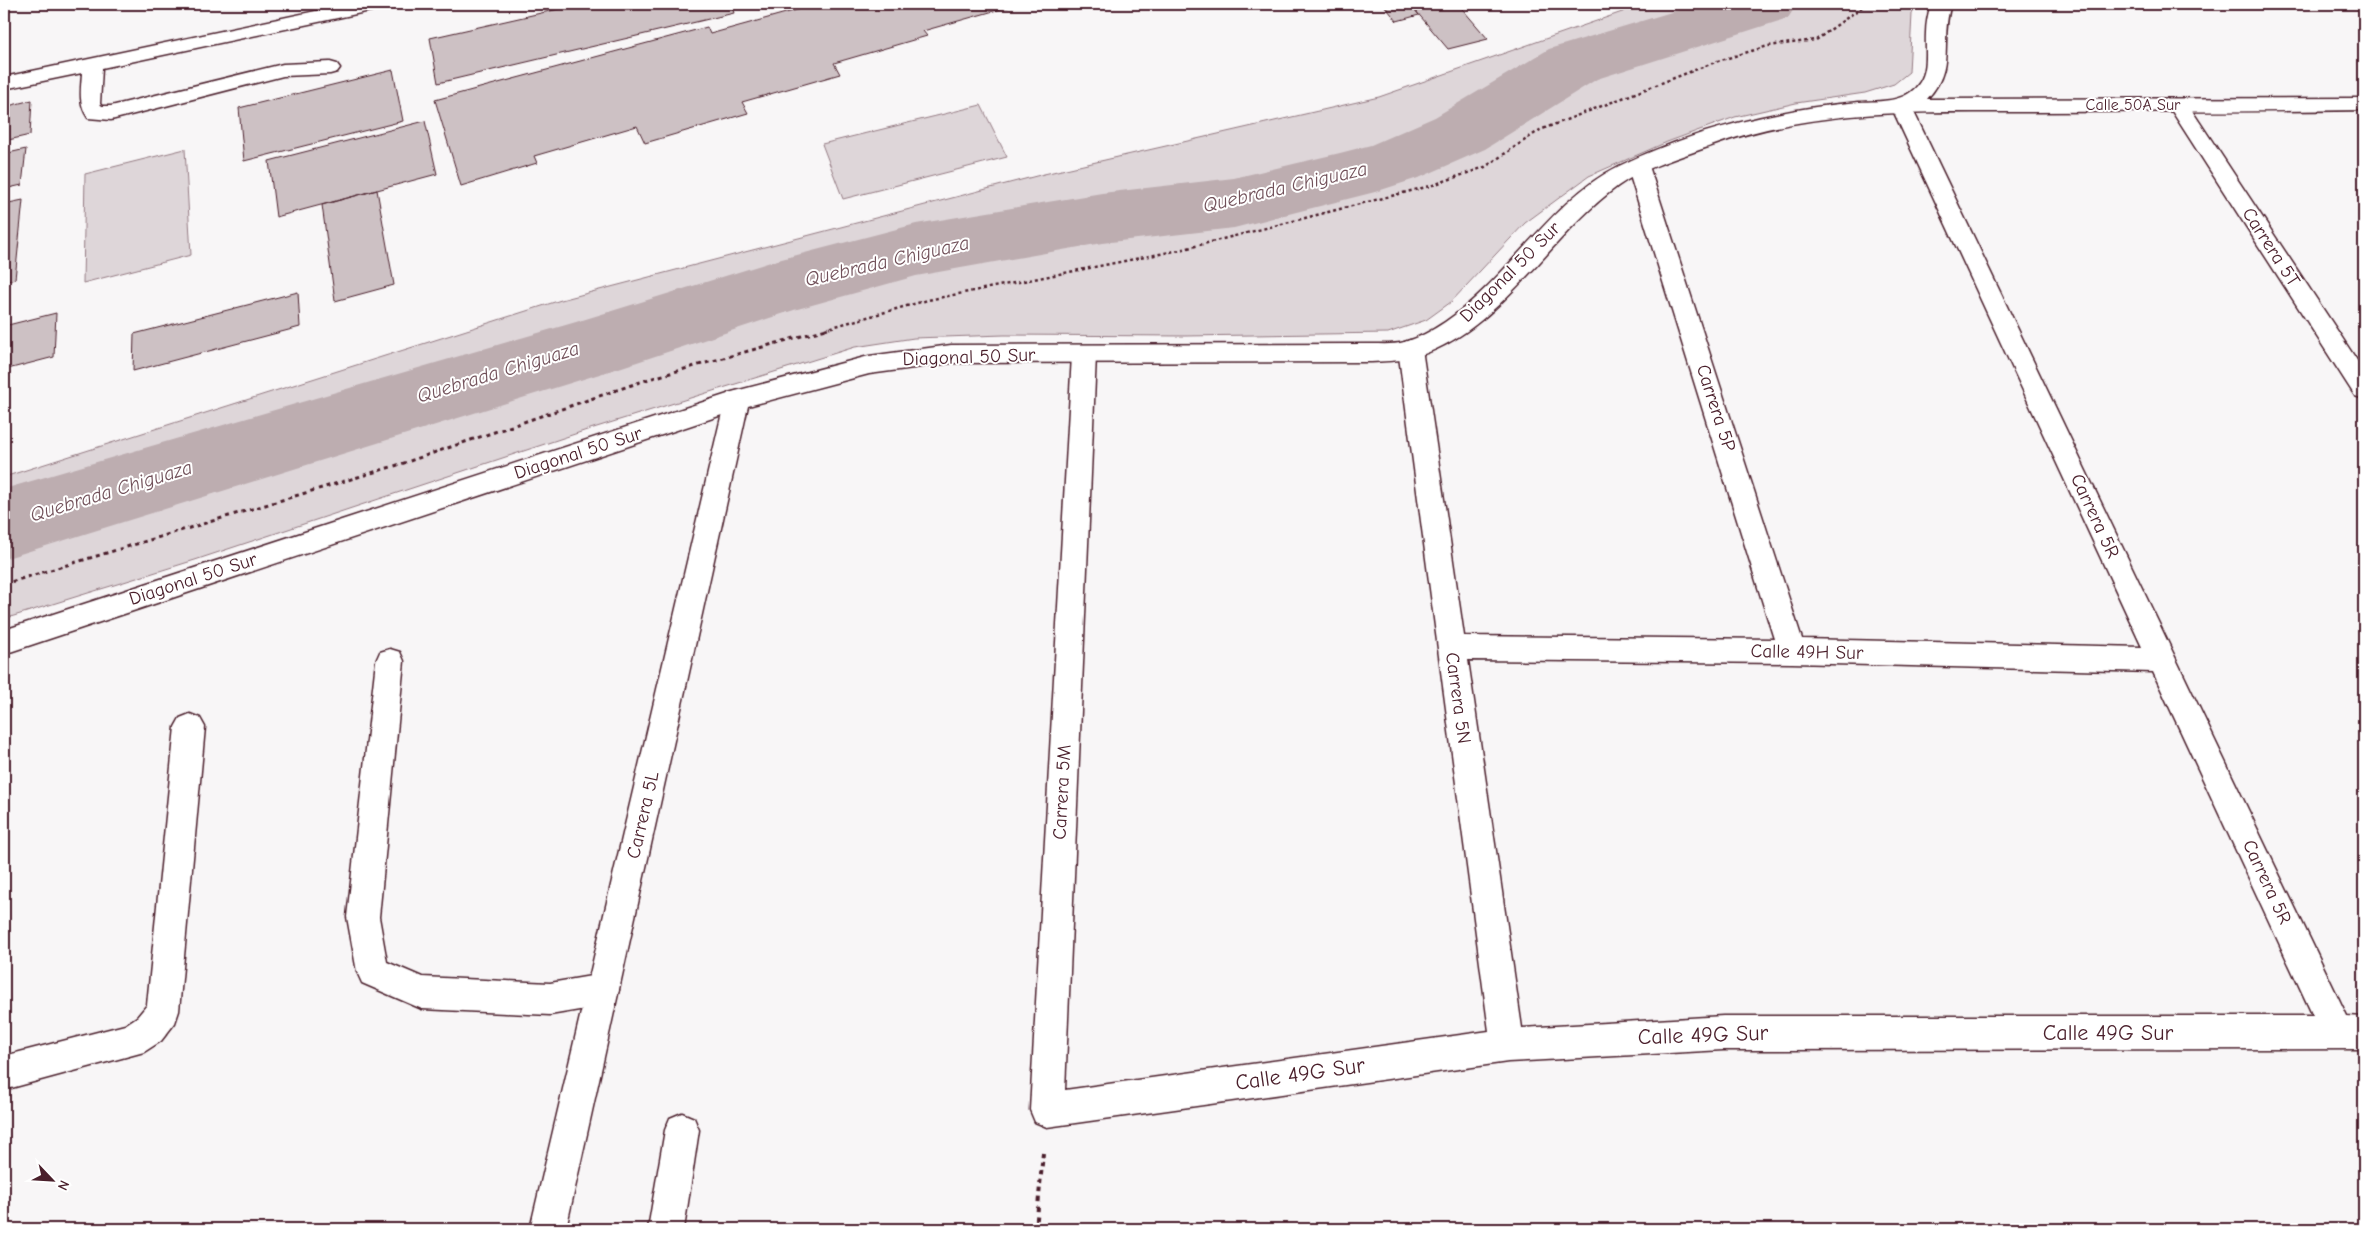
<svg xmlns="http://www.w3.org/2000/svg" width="2368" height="1233" viewBox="0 0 2368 1233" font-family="'Comic Neue',sans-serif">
<rect width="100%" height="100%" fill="#f8f6f7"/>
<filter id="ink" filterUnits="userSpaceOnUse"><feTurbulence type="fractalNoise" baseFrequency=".02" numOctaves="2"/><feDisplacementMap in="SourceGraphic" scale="10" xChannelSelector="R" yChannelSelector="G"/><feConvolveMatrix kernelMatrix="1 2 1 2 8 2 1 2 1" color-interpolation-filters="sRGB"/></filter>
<g filter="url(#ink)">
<!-- green -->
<path fill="#ded6d9" stroke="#947a82" d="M1618,4H1917L1912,14L1909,72L1894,84L1865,93L1796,103L1735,117L1667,142L1589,176L1525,223L1451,302L1426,320L1388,333L1185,336L1004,335L914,338L855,347L587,430L195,560L4,619V477L561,300L1044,174L1379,97L1625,11Z
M981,105L1007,157L843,199L822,144Z
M185,149L191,255L83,283L85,174Z"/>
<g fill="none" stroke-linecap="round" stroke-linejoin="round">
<!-- river -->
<path fill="#bdadb0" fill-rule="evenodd" d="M1698,4H1797L1788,18L1597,79L1485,149L1421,177L1375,192L1234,228L1102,243L916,276L794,310L619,368L4,559V489L576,322L774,261L916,224L1102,193L1234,178L1340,153L1371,145L1435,117L1549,49Z"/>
</g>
<!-- building -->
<path fill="#cdc1c4" stroke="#4a1f2b" d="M581,4H731L734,13L438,83L430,38Z
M802,4L1015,5L923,31L927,36L834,63L840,74L742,102L748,113L645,143L637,126L534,156L537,163L461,186L435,100L707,27L710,34L804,8Z
M1383,4H1410L1419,15L1397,21Z
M1410,4H1458L1488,39L1448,49Z
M393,70L403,121L244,161L239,108Z
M32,100L30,135L4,141V107Z
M425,121L437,174L276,217L269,161Z
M26,149L22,185L4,189V154Z
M377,190L394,285L335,301L322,205Z
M23,200L15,279L4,282V204Z
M298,292L300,327L133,371L134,334Z
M56,313L54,357L4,370V326Z"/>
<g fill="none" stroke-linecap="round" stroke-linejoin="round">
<defs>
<path id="minor" d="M349,4H385L382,8L375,10L102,68L100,104L102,106H111L283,64L330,62L337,64L340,68L337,72L330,74L283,76L111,120L88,118C78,103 81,90 82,73L4,89V77Z
M2178,99L2185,100L2364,371V399L2355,396L2168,105L2171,100Z
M1901,100L1908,101L1911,106L2347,1016L2364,1017V1049L1723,1050L1508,1062L1047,1127L1035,1122L1030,1110L1072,355L1076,349L1084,346L1092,349L1096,355L1065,1090L1489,1031L1398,349L1402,343L1410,340L1418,343L1422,349L1464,636L1774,639L1627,166L1630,161L1638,159L1646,161L1649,166L1802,639L2142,647L1891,106L1894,101ZM1468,660L1792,663L2153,672L2313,1016H1723L1522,1028Z
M737,391L746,393L749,400L746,407L4,654V630Z
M390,649L400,652L404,661L379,917L387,962L422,977L550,983L603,974L615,979L619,990L615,1001L603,1006L550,1015L422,1009L362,983L357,972L347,917L376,661L380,652Z
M190,714L200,718L205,727L179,1011L175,1023L161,1041L144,1052L4,1090V1056L125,1025L137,1017L147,1005L175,727L180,718Z
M682,1113L694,1118L699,1130L684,1229H648L665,1130L670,1118Z"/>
<path id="major" d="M1931,4H1951C1939,42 1957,67 1927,99L2364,98V110C2251,112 2138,111 2025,112C1920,112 1812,108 1711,146C1680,157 1645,167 1618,186C1547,237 1498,337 1408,359C1396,361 1383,361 1371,362L951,363L869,374L748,406L566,1229H530L725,400L728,393L869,356L951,345L1371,344C1382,344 1394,345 1405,342C1419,338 1433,330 1445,322C1509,279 1550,200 1619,166C1693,130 1778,109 1859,102C1881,101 1907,103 1920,82C1929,68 1925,49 1926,33C1926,23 1928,14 1931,4Z"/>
</defs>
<!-- minor casing -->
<use href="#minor" stroke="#4a1f2b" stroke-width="3"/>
<!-- major casing -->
<use href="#major" stroke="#4a1f2b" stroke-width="3"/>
<!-- path-far2 -->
<path stroke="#4a1f2b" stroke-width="2.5" stroke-dasharray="3 3" stroke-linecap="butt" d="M825,329L928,300L1180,250L1430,186L1485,167L1540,130L1718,61L1768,46L1816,40L1866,4"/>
<!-- path-far1 -->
<path stroke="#4a1f2b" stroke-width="3" stroke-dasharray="4 4" stroke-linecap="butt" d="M4,584L401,464L649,379L830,328"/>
<!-- path -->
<path stroke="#4a1f2b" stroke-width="4" stroke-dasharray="4.5 4.5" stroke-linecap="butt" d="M1036,1229L1043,1153"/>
<!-- minor -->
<use href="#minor" fill="#fff" fill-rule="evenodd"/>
<!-- major -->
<use href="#major" fill="#fff" fill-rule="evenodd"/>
</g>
</g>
<g text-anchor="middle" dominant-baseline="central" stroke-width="4" stroke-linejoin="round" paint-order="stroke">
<!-- far-street labels -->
<g font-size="16" fill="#4a1f2b" stroke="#fff">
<text x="2133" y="105">Calle 50A Sur</text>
</g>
<!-- street labels -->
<g font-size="19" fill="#4a1f2b" stroke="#fff">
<text transform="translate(2271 247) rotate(57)">Carrera 5T</text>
<text transform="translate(1510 272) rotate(-45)">Diagonal 50 Sur</text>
<text transform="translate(969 357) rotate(-2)">Diagonal 50 Sur</text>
<text transform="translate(1716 408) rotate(72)">Carrera 5P</text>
<text transform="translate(578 453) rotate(-18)">Diagonal 50 Sur</text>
<text transform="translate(2095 516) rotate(65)">Carrera 5R</text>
<text transform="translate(193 579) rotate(-18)">Diagonal 50 Sur</text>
<text transform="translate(1807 652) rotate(1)">Calle 49H Sur</text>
<text transform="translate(1458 698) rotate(82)">Carrera 5N</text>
<text transform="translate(1062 792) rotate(-87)">Carrera 5M</text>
<text transform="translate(643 815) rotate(-77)">Carrera 5L</text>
<text transform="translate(2267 882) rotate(65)">Carrera 5R</text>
</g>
<!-- water labels -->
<g font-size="20" font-style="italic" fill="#72515a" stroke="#fff">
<text transform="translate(1285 187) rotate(-13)">Quebrada Chiguaza</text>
<text transform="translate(887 261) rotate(-13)">Quebrada Chiguaza</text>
<text transform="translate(498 372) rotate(-17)">Quebrada Chiguaza</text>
<text transform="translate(111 491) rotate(-17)">Quebrada Chiguaza</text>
</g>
<!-- near-street labels -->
<g font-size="22" fill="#4a1f2b" stroke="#fff">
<text x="2108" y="1033">Calle 49G Sur</text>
<text transform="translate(1703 1035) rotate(-2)">Calle 49G Sur</text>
<text transform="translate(1300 1074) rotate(-8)">Calle 49G Sur</text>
</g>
</g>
<!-- margin -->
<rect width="2368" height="1233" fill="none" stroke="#fff" stroke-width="20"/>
<rect x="10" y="10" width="2348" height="1213" fill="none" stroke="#4a1f2b" stroke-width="2" filter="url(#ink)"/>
<!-- north arrow -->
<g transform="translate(52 1180) rotate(115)" stroke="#ffffff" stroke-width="4" paint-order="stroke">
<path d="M0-4L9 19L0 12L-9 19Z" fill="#4a1f2b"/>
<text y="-8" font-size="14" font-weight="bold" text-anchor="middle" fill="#4a1f2b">N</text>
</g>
</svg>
